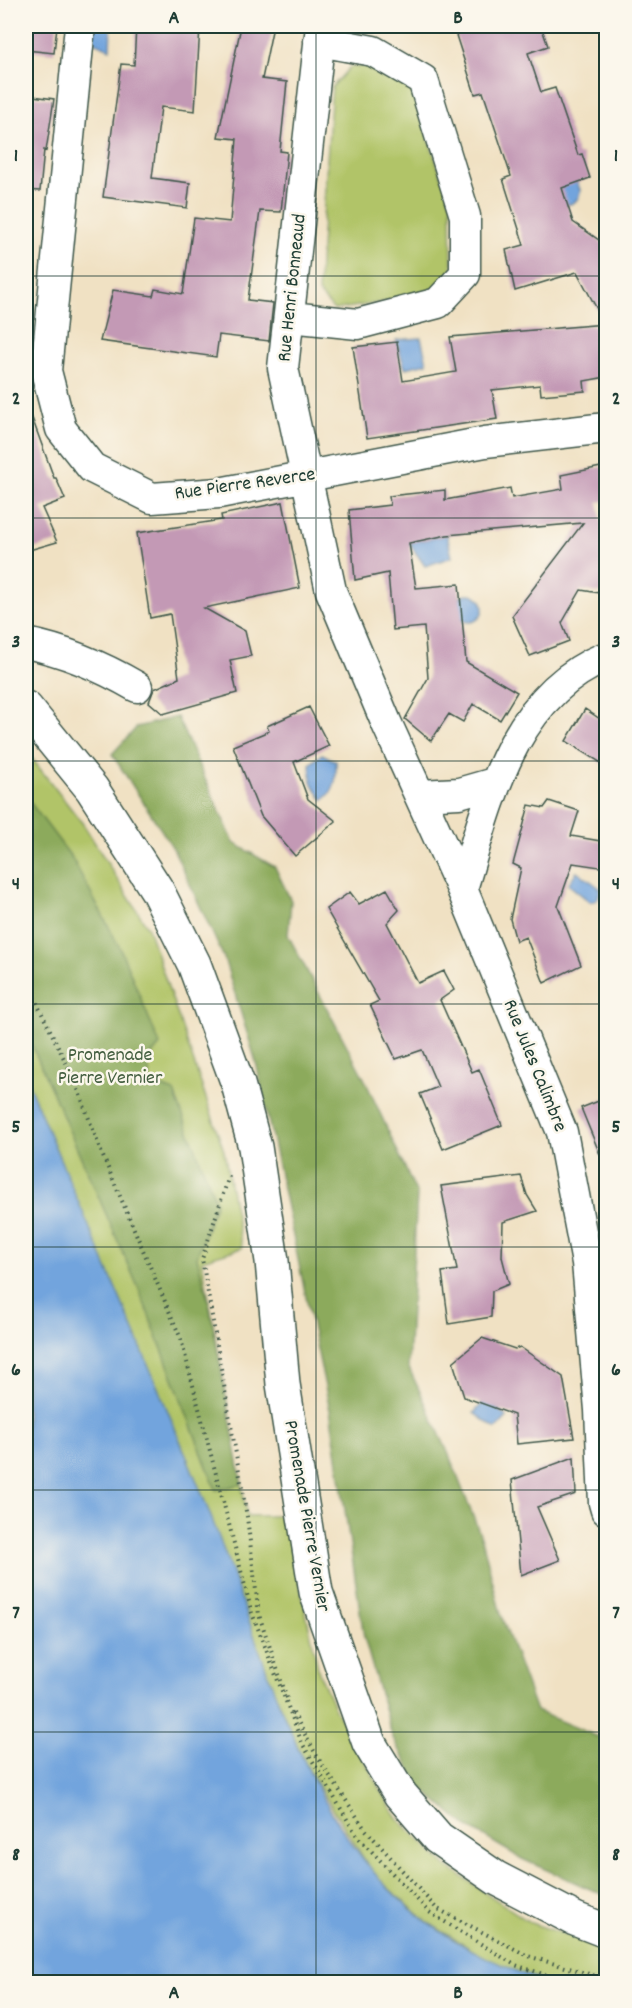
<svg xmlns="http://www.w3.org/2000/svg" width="632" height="2008" viewBox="0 0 632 2008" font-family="Dekko,sans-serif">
<rect width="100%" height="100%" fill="#fbf7ec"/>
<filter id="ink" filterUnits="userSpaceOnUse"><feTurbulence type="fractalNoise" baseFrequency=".0167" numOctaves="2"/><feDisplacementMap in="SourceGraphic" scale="12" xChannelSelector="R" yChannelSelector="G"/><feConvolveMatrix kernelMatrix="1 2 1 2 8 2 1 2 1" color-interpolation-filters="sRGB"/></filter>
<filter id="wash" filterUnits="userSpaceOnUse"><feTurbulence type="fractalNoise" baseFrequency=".008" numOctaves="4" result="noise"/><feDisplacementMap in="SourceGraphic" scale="24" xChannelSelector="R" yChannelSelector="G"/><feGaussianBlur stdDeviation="1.35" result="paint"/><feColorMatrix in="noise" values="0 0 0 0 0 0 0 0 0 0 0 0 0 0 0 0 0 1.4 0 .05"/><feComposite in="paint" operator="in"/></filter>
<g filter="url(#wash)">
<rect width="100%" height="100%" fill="#f0e1c3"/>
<!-- green -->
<path fill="#b1c468" stroke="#68804e" stroke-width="1.5" d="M384,65L411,87L451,205L452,275L426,295L334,310L318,292L332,87L350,67Z
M26,751L83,824L148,928L224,1151L242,1248L202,1260L247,1516H285L319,1673L336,1711L397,1818L446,1866L531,1923L606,1948V1982H547L534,1978L495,1964L429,1923L386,1886L371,1870L305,1764L275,1694L215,1528L26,1078Z"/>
<!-- forest -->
<path fill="#8caa5c" stroke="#567448" stroke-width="1.5" d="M177,717L234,843L275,867L291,901L288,935L364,1078L417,1194L408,1366L447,1450L482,1539L501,1615L536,1711L606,1740V1896L522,1859L466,1826L420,1787L392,1736L364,1637L330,1410L256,1062L224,958L173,848L112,754L137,727Z
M26,797L72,858L120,948L160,1045L147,1060L151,1083L174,1092L216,1202L197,1257L209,1303L242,1484L216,1490L138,1287L26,1032Z"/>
<!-- water -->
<path fill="#72a4dd" stroke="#487088" stroke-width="1.5" d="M93,26H111L110,49L91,41Z
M577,182L580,190C580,199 573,206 564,204L555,186Z
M421,338L427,363L405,368L396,340Z
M447,535L452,557L425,566L409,543Z
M455 608a14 14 0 1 1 28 0a14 14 0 1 1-28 0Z
M322,754L336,761C336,777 337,790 323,800L312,784L310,764Z
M577,871L601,889L597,900L590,902L568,884Z
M26,1078C88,1228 156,1376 215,1527C260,1643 291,1772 372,1870C416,1924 482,1961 547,1982H26Z
M485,1400L507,1417L496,1429L474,1413Z"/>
<g id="blocks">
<!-- building -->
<path fill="#c399b5" d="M26,26H57L54,53L26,50Z
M136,26H200L195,111L161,107L152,178L190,183L187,208L103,197L121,64L134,65Z
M241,26H273L262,79L287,82L280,151L287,152L281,212L260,211L248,300L273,303L269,341L219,335L216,357L100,341L113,290L153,296L155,289L183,294L194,218L230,222L237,139L218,137Z
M453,26H541L548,46L528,53L541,92L555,88L578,155L582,154L590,178L562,188L573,222L606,245V377L584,381L585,391L541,395L540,385L492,390L497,419L367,438L353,347L397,342L403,381L456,372L450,337L605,324L577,272L515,291L506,250L524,245L503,179L511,176L483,92L475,94Z
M26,95L54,99L46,151L44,150L40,191L26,190Z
M26,407H28L54,478H56L65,499L42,508L57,542L26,551Z
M606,466V501L598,502L606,546V594L581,590L562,623L569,641L530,656L512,616L583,523L447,535L409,543L416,588L459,584L466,662L517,692L500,720L473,704L463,722L449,714L431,741L405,719L428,678L424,627L393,630L388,573L355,580L349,510L390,505L389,496L445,490V500L510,488L512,498L563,489L561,475Z
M283,502L300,588L204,608L245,631L251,656L230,660L237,693L163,714L149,702L154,689L179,678L170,614L150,618L137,533L222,520L221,515Z
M309,707L329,746L294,762L308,799L336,821L295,856L261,816L233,746L269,731L267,726Z
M585,709L606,723V766L566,741Z
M549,801L579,811L571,836L606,842V868L573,863L558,906L581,965L544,983L526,937L516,941L510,919L521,868L513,864L529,805L544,808Z
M387,889L399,910L387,923L418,983L444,971L454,990L440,1000L472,1072L479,1069L502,1125L443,1149L420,1094L438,1087L422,1050L396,1059L370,1005L379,1001L326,909L350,892L359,904Z
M606,1098V1169L581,1108Z
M521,1176L527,1195L537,1211L503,1222L502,1257L509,1284L492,1291L491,1317L449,1324L442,1272L457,1270L441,1186Z
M482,1338L515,1349L520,1347L563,1377L574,1438L517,1444L514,1415L464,1397L453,1362Z
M574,1457L576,1494L537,1507L560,1560L521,1575L512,1480Z"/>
</g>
</g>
<g filter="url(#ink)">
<use href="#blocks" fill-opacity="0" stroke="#3e5649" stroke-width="1.5"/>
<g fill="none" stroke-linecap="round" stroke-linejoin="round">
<defs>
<path id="minor" d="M80,26L46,371L61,429L92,468L152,498L219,493L485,442L606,428
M321,26L283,368L331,591L386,722L462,889L562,1132L587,1263L600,1410L604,1503L606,1510
M290,317L358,324L438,303L465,274V216L423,80L373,51L319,41
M26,643C66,651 101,666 137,687
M420,795L459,793L494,783
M462,889C489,801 512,695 606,657"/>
<path id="major" d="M26,708L92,789L157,890L194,964L238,1084L255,1147L272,1261L283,1384L316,1592L369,1743L400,1794L438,1838L496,1878L575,1919L606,1931"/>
</defs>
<!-- minor casing -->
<use href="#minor" stroke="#3e5649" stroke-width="33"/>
<!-- major casing -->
<use href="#major" stroke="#3e5649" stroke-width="36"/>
<!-- path -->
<path stroke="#3e5649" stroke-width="4" stroke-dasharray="1.5 4.5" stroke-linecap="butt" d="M26,981L75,1081L102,1154L181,1339L252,1613L302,1743L357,1836L429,1912L515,1965L568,1982
M229,1176L202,1259L247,1517L259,1615L287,1698
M293,1713L318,1758L365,1829L436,1908L528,1956L606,1979"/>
<!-- minor -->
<use href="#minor" stroke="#fff" stroke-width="30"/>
<!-- major -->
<use href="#major" stroke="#fff" stroke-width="33"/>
</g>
</g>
<!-- grid -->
<path fill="none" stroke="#1f3d34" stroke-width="1.5" stroke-opacity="0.55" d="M316,26V1982M26,276H606M26,518H606M26,761H606M26,1004H606M26,1247H606M26,1490H606M26,1732H606"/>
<g text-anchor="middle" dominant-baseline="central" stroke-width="5" stroke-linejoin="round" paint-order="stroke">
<!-- street labels -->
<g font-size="20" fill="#1f3d34" stroke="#fbf7ec">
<text transform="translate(293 288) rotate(-84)">Rue Henri Bonneaud</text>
<text transform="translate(245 485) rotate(-8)">Rue Pierre Reverce</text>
<text transform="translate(534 1066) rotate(68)">Rue Jules Calimbre</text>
<text transform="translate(306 1516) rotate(80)">Promenade Pierre Vernier</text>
</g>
<!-- park labels -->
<g font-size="20" fill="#445f41" stroke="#fbf7ec">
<text x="110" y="1056">Promenade<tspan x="110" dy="23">Pierre Vernier</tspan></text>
</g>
</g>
<!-- margin -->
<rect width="632" height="2008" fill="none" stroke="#fbf7ec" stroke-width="66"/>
<rect x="33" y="33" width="566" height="1942" fill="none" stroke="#1f3d34" stroke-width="2"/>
<g font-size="20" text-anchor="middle" font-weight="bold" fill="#1f3d34">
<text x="174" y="23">A</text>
<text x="458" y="23">B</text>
<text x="16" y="161">1</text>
<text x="616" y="161">1</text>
<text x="16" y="404">2</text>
<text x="616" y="404">2</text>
<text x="16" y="647">3</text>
<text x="616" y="647">3</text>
<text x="16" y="889">4</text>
<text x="616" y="889">4</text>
<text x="16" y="1132">5</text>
<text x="616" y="1132">5</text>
<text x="16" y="1375">6</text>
<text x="616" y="1375">6</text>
<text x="16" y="1618">7</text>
<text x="616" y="1618">7</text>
<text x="16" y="1860">8</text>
<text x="616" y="1860">8</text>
<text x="174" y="1998">A</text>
<text x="458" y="1998">B</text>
</g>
</svg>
